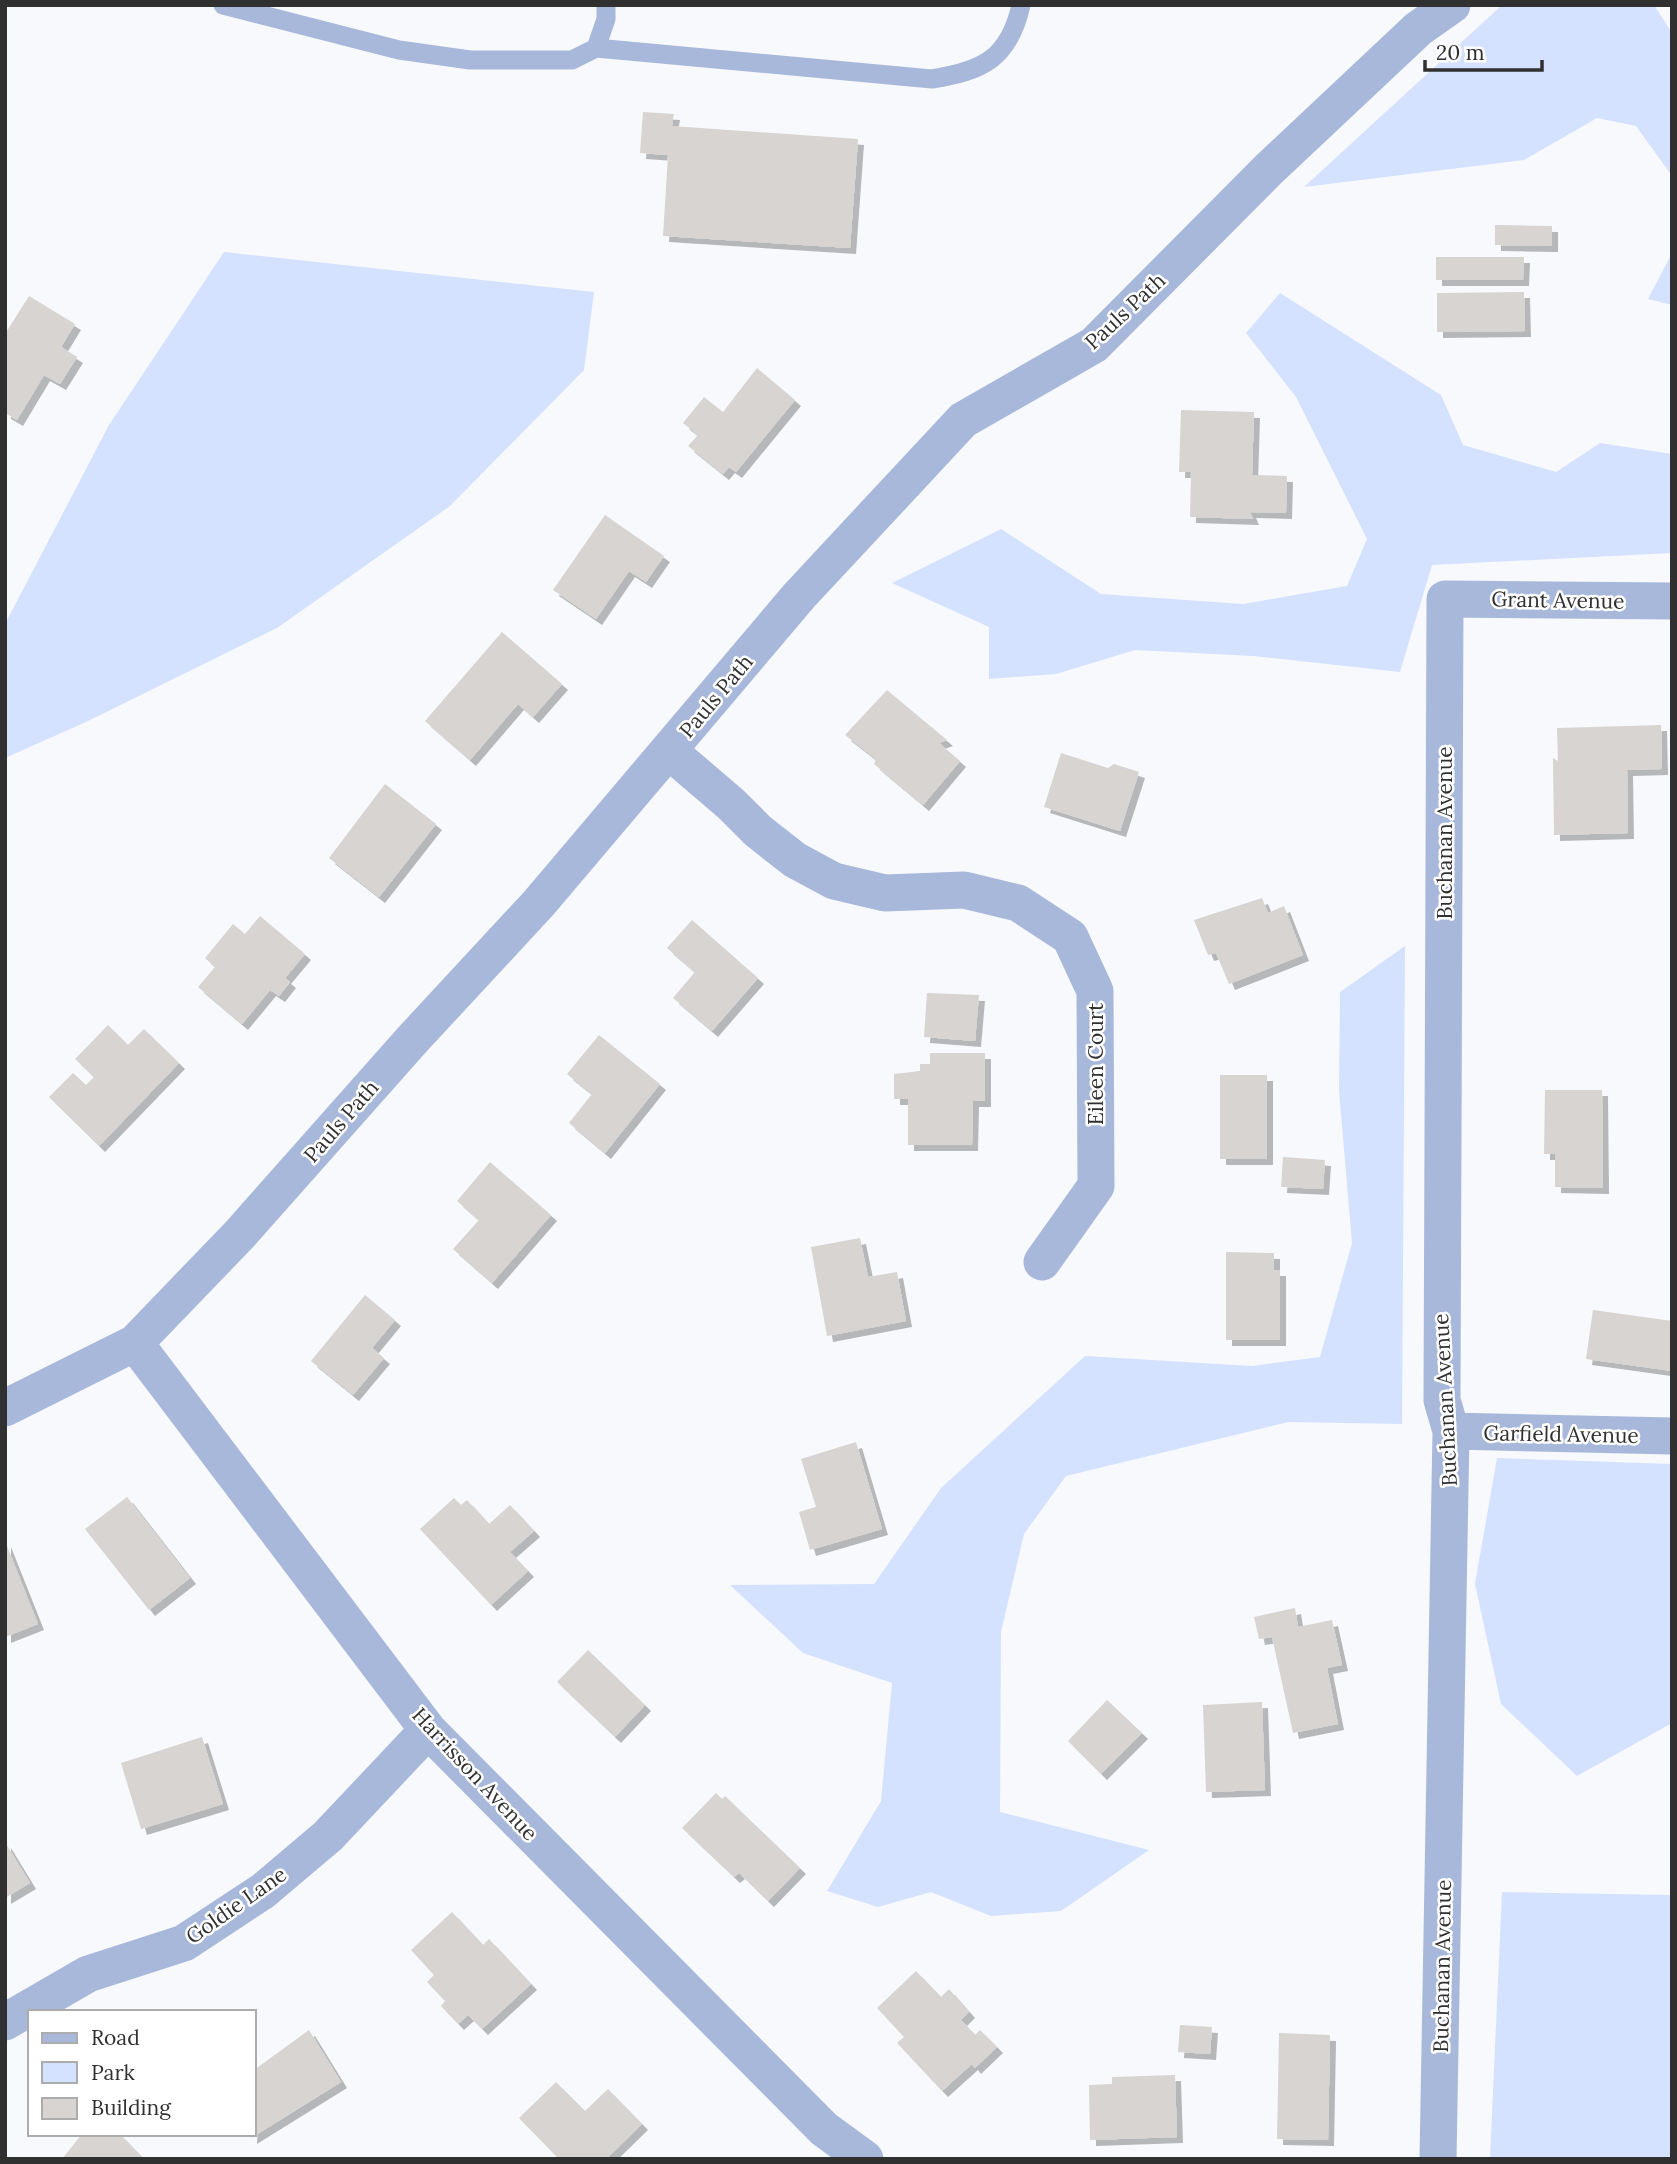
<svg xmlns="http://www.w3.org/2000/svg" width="1677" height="2164" viewBox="0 0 1677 2164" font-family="Lora,serif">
<defs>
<filter id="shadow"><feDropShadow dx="6" dy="6" stdDeviation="0" flood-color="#0004"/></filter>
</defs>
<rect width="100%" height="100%" fill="#f8f9fc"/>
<!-- green -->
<path fill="#d4e2ff" d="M1502,5H1654L1672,33V176L1636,126L1597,118L1524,160L1304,187Z
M224,252L594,292L584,370L450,506L277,628L86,722L5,758V624L109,425Z
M1672,253V305L1648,299Z
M1280,293L1441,395L1463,445L1556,472L1600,443L1672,454V553L1432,565L1400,672L1253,656L1135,650L1056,674L989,679V627L892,583L1001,529L1101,594L1243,604L1347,586L1367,539L1296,397L1246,333Z
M1405,946L1402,1424L1288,1422L1066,1476L1024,1534L1001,1632L1000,1812L1149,1850L1061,1911L991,1916L931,1892L878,1907L827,1891L881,1801L892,1683L803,1653L730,1585L874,1584L941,1488L1085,1356L1252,1366L1320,1357L1352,1243L1339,1091L1340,992Z
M1497,1458L1672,1464V1723L1577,1776L1501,1704L1475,1584Z
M1502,1892L1672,1895V2159H1490Z"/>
<!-- building -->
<path fill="#d7d4d2" filter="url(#shadow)" d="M643,112L674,114L672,126L858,139L850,248L663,236L668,155L640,153Z
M1495,225L1552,226V246L1495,245Z
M1436,257H1524L1523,280H1436Z
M1524,292L1525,331L1437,332V293Z
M29,296L75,324L61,347L77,357L60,384L44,375L17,420L5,413V334Z
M757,368L795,400L736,472L729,467L723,474L688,446L698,435L683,423L704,397L723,412Z
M1181,410L1254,412L1252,475L1287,476L1286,513L1250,512L1253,519L1190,517L1191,472H1179Z
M605,515L664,556L646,582L629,571L596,619L553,590Z
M502,632L562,684L533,717L518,704L470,760L425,721Z
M887,690L947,740L939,743L960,761L923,805L874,764L876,759L845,735Z
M1661,725L1662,769L1627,770L1628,833L1554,835L1553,758L1558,761L1557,728Z
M1061,753L1108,768L1114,764L1139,772L1120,831L1044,807Z
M385,784L436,824L379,897L329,858Z
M1262,898L1268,913L1284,906L1303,955L1229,984L1216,953L1208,955L1194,920Z
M260,916L305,954L285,978L290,982L279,996L270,990L242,1024L198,987L215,967L205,958L233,924L245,934Z
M692,920L758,978L712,1031L673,998L695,972L667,948Z
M927,993L979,995L975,1041L924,1037Z
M108,1025L128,1045L144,1029L179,1063L99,1146L49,1097L73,1073L86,1085L94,1077L75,1059Z
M599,1035L660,1084L605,1153L569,1123L592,1094L567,1074Z
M930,1053H985V1101H973L972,1145H908V1099H894V1074L920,1071V1064H930Z
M1220,1075H1267V1159H1220Z
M1545,1090H1602L1603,1188L1555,1187V1154H1544Z
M1283,1157L1325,1160L1323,1189L1281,1187Z
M490,1162L551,1215L492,1283L453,1249L479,1220L457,1201Z
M860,1238L868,1277L897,1272L906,1321L827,1336L811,1247Z
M1226,1252L1274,1253V1270H1280V1340H1226Z
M365,1295L395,1320L372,1348L384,1358L353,1395L311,1361Z
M1593,1310L1672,1321V1371L1586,1359Z
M856,1442L882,1529L810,1550L799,1512L816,1507L801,1459Z
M127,1497L190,1578L149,1610L85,1529Z
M454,1498L461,1505L467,1500L489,1524L510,1505L534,1531L510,1552L528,1571L491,1605L420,1529Z
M5,1541L38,1624L5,1637Z
M1295,1608L1298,1627L1332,1620L1342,1665L1327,1668L1338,1724L1293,1733L1272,1637L1259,1639L1254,1617Z
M588,1650L645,1705L615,1737L557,1682Z
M1107,1700L1142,1733L1101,1774L1068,1741Z
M1262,1702L1265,1790L1206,1792L1203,1705Z
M202,1737L223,1804L141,1829L121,1763Z
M716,1793L722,1799L725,1796L800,1868L768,1901L739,1873L734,1877L682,1828Z
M5,1842L30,1883L5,1898Z
M452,1912L483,1945L489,1939L531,1984L482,2029L468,2015L458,2024L441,2006L445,2001L427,1982L434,1975L411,1950Z
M916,1971L941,1997L949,1989L969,2012L961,2020L975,2035L980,2030L997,2047L975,2068L972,2064L942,2091L897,2043L904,2037L877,2008Z
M1180,2025L1212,2027L1210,2054L1178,2052Z
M309,2030L341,2082L251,2138L254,2070Z
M1279,2033L1330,2035L1328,2140L1277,2139Z
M1175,2075L1177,2137L1090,2140L1089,2085L1112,2084V2077Z
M556,2082L585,2111L608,2089L642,2124L606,2159H559L519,2118Z
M82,2134H120L144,2159H62Z"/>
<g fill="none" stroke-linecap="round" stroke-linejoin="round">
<!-- service -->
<path stroke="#a8b8db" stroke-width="19" d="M223,5L399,50L470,60H572L596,48L606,19V5
M596,48L932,79C982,71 1009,59 1021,5"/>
<!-- minor -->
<path stroke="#a8b8db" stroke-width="37" d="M669,751L731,804L758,831L795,860L834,881L885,893L964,890L1018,903L1070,937L1095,991L1096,1186L1042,1262
M135,1343L428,1730L824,2129L865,2159
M5,1408L135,1343L240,1234L412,1040L539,903L799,596L963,420L1094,345L1268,170L1418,29L1452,5
M1451,1431L1672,1436
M5,2022L88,1974L184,1943L263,1891L328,1836L428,1730
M1438,2159L1451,1431L1442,1400L1445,599L1672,601"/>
</g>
<g text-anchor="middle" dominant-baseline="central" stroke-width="5" stroke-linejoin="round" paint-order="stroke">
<!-- street labels -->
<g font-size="21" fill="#303031" stroke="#fff">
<text transform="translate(1125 311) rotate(-43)">Pauls Path</text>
<text transform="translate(1558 600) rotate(1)">Grant Avenue</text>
<text transform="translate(716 696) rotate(-50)">Pauls Path</text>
<text transform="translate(1444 833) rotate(-90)">Buchanan Avenue</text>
<text transform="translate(1095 1064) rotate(-90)">Eileen Court</text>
<text transform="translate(341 1121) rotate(-49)">Pauls Path</text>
<text transform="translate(1445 1400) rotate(-93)">Buchanan Avenue</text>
<text transform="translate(1561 1434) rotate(1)">Garfield Avenue</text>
<text transform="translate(475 1774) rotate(47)">Harrisson Avenue</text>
<text transform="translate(236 1905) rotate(-35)">Goldie Lane</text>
<text transform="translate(1442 1966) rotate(-89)">Buchanan Avenue</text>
</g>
</g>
<!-- border -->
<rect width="1677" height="2164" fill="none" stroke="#303031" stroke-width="14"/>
<!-- legend -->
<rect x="28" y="2010" width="228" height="126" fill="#ffffff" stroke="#acacad" stroke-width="2"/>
<rect x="42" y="2033" width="35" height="10" fill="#a8b8db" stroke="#acacad" stroke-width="2"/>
<text x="91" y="2045" font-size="21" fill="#303031">Road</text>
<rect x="42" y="2062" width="35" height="21" fill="#d4e2ff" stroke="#acacad" stroke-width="2"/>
<text x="91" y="2080" font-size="21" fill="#303031">Park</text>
<rect x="42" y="2098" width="35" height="21" fill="#d7d4d2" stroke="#acacad" stroke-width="2"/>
<text x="91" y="2115" font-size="21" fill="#303031">Building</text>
<!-- scale -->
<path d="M1425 60v10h117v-10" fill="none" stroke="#303031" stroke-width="3.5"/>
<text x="1436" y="60" font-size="21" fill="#303031" stroke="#ffffff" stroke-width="5" paint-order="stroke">20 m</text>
</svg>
